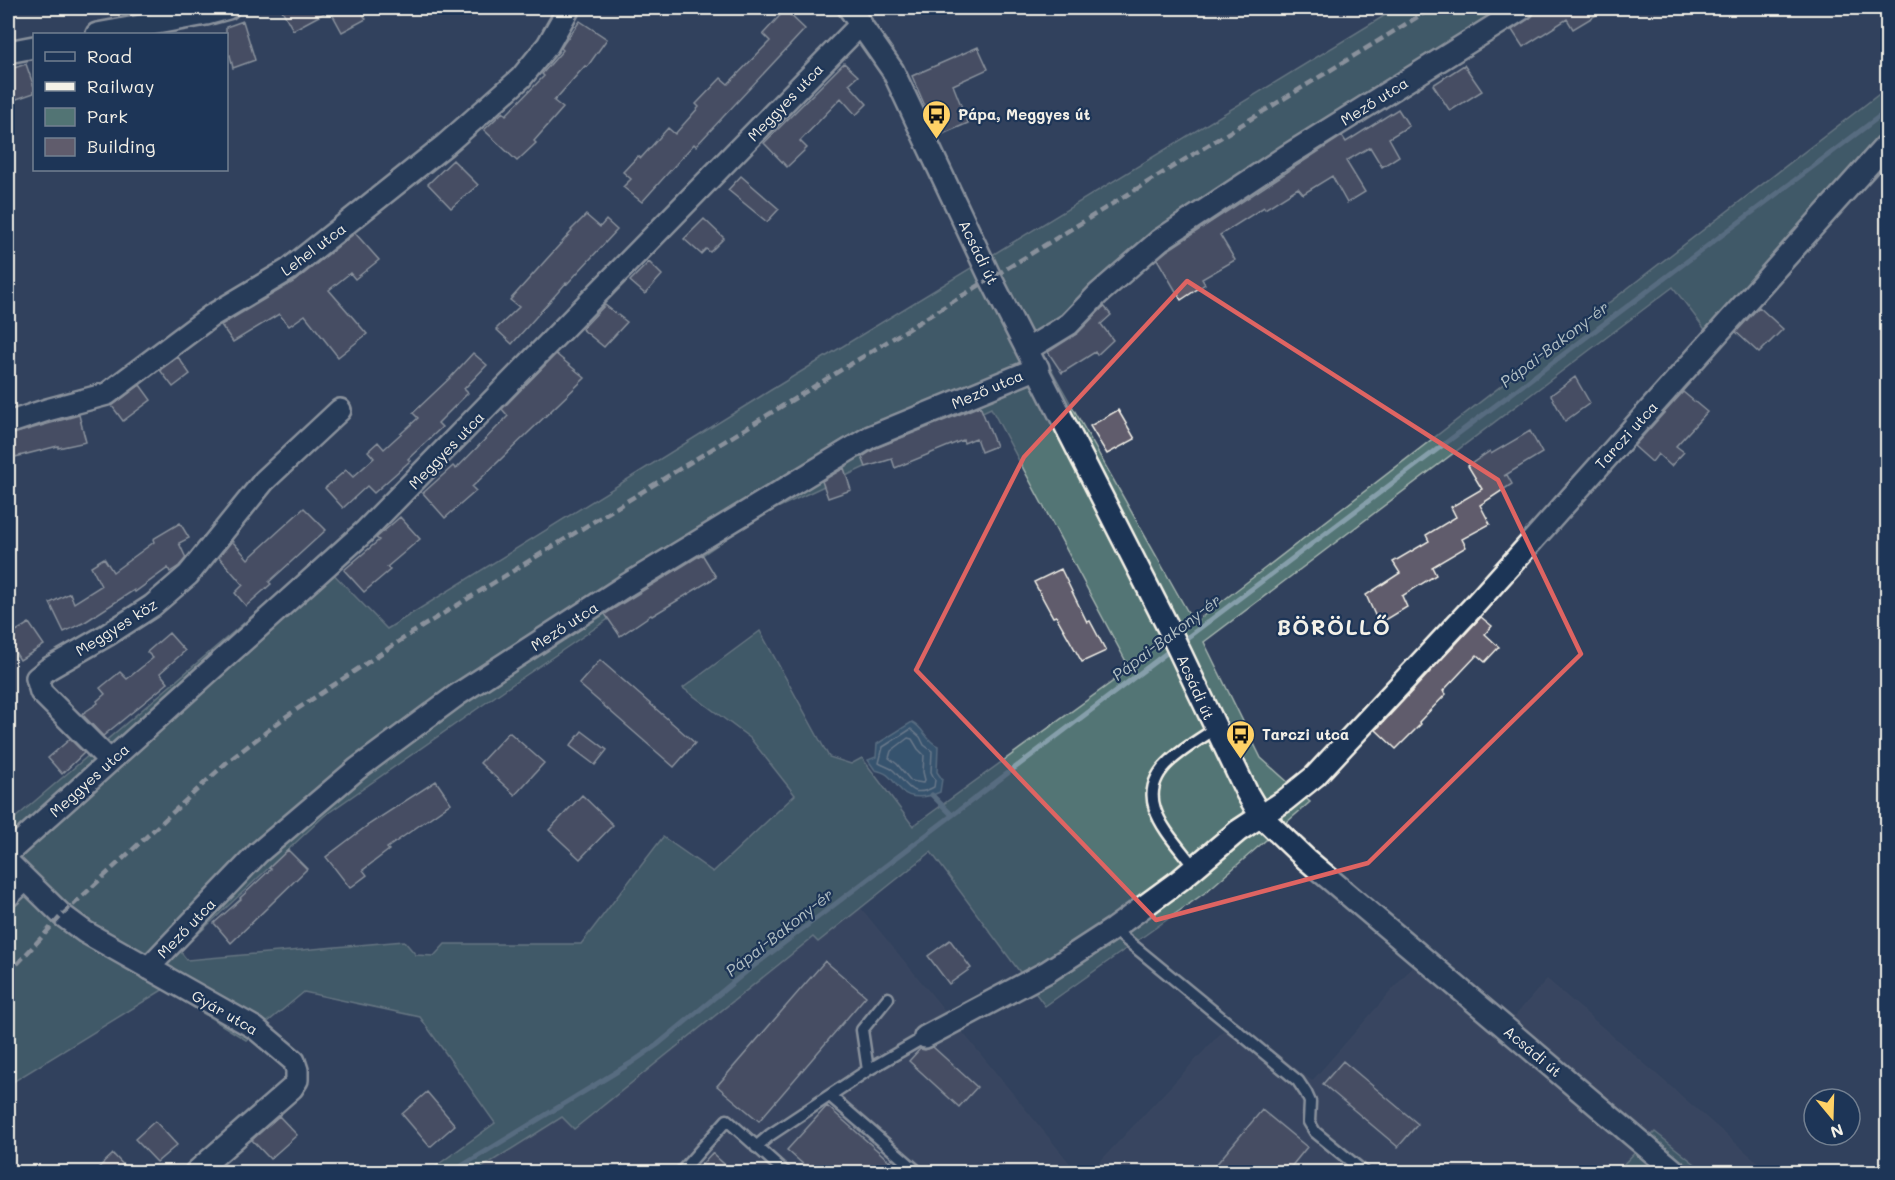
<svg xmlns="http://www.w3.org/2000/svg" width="1895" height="1180" viewBox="0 0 1895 1180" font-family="Mali,sans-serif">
<rect width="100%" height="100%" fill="#31415d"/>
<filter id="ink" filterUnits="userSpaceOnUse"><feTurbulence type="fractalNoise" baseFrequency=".0167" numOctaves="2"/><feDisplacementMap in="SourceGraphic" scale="12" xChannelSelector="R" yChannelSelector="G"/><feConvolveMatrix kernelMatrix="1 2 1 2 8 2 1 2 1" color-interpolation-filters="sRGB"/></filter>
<g filter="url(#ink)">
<!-- built -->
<path fill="#434c65" d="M860,907L1077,1172H475L562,1116L574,1129L813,937L818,942Z
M1429,948L1514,1017L1547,979L1769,1172H1705L1655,1132L1619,1169L1623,1172H1090L1234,1019L1312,1081Z"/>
<!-- green -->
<path fill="#527474" stroke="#a3b2ae" stroke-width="1.5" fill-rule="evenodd" d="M1397,8H1545L1171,238L1041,351L1194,623L1887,88V153L1716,344L1673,287L1204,642L1261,758L1310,802L1206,892L1045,1006L931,852L818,942L813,937L574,1129L562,1117L475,1172H428L495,1123L420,1017L304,992L246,1040L164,989L8,1085V824L319,559L387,629L771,390ZM991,408L1130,669L913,826L862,758L851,764L829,757L760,631L683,688L750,738L795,795L713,872L663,837L581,944H445L434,956L416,955L404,941L187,960L180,951L324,816L507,688L760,516Z
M1655,1132L1705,1172H1623L1619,1169Z"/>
<!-- water -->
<path fill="#3d6883" stroke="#869fab" stroke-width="1.5" d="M912,722C924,728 925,740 938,746L937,772L942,779L940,792C929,797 911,800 902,791C890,780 893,774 875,770L868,760L876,757L877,744Z"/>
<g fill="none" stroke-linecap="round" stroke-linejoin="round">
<!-- shore -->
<path stroke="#abbac0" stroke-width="1.5" d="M911,729L920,737L924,745L932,751L931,772L935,780L934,787C910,800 907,783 893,770C889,767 884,766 879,763L883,747Z
M908,738L912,739L918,749L924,755L923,772L925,780L923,783L911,781L897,764L889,758L891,751Z"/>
<!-- stream -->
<path stroke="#869fab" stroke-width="5" d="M1180,643L1888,110
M932,795L952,815
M452,1172L631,1063L657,1045L747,971L1173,648"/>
</g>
<!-- building -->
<path fill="#605c6c" stroke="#f4f1e8" stroke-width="1.5" d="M281,8H359L366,19L342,32L330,10L293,30Z
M1536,8H1608L1573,29L1567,19L1523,47L1512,30L1530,18Z
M785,10L805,29L696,146L694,144L642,202L623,187L631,179L623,172L638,156L641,158L668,128L675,134L699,107L696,104L721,78L728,84L770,41L763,34Z
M243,21L255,60L233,68L230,55L226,57V27Z
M580,21L607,39L587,67L585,66L554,101L563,108L534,141L536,143L517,161L484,130L503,112L506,115L544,76L542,74L563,50L561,48L564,43Z
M978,47L988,69L953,85L968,123L938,136L912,76Z
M844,63L858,76L849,84L867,104L856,115L841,98L800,141L807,148L787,167L764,143Z
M26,64L34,87V93L8,102V70Z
M1464,65L1482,91L1450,111L1433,85Z
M1398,109L1409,126L1389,138L1399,156L1382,167L1370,147L1346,161L1365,192L1347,203L1332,176L1303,194L1298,188L1265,209L1264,207L1220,235L1235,260L1202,279L1205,284L1181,300L1157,259L1168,250L1342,136L1346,142Z
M453,160L478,185L451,208L428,184Z
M741,176L779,209L767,222L728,190Z
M586,215L600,227L606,220L617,230L567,284L566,283L512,344L496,329L519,307L510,300L572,231L571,230Z
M704,219L724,238L710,252L706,249L701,254L684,239Z
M355,233L379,260L355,279L350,273L329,290L367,334L338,357L305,315L289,326L279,314L233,342L221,325L295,281Z
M649,262L662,275L645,294L630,281Z
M605,305L627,322L604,347L582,329Z
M1104,306L1111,315L1101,324L1113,340L1097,355L1095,352L1062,373L1048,352L1078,333Z
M1759,307L1783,329L1759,353L1736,332Z
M473,353L487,365L464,389L468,393L438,423L442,427L408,459L410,461L374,493L367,486L343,508L325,488L346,470L353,477L374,458L368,451L378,442L384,449L418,418L413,413L451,377Z
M556,354L585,378L472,487L476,491L445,518L423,493L453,466L456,469L508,416L502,409Z
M178,357L190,374L173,387L160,370Z
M1575,377L1590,403L1565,421L1551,395Z
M140,385L151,400L123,421L112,406Z
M1683,392L1707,412L1676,446L1684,452L1671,466L1658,454L1652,462L1634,446Z
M980,406L996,446L981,452L976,438L964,443L963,440L895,468L892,459L866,467L862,457L876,448Z
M1118,410L1135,439L1107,454L1090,426Z
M79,415L86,442L58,448V446L15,457L9,435Z
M1530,431L1542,453L1504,476L1507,475L1512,484L1480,505L1490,524L1462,539L1466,547L1432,567L1436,575L1402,596L1407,607L1379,624L1366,595L1400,573L1393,562L1429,541L1426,535L1456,517L1451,507L1482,489L1468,466L1490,451L1491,454Z
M844,468L851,490L828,498L822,481Z
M304,508L326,530L269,582L271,584L246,606L235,593L243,585L219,557L232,541L248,559Z
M400,517L420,539L387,567L390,570L364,592L344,570L379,540L376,538Z
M180,523L189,538L179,543L186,558L179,566L170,572L168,568L135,592L134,590L85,622L64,632L50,603L70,593L74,603L101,586L91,566L104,558L113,572L154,542L153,539Z
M702,554L716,577L652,616L651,615L620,636L605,614Z
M1061,569L1087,622L1090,621L1106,651L1082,662L1056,616L1053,617L1034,582Z
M1481,617L1492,626L1485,634L1499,647L1485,662L1477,655L1443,691L1446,694L1419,722L1421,724L1396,749L1376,730Z
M29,623L44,645L20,660L8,641V636Z
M169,633L185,651L160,673L168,683L103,736L82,714L98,703L97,701L105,694L100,688L120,672L127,679L153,658L147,652Z
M600,660L695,743L674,767L579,684Z
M582,731L607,750L595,765L570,746Z
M509,732L544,763L515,795L480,763Z
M70,739L84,753L62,774L48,758Z
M436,781L451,803L387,848L389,850L363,870L367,875L350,888L326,857L368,825Z
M582,795L613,825L580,859L549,830Z
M288,850L307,869L231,943L214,923L241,899L240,898L271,869L269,868Z
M950,940L971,968L949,984L928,956Z
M825,961L866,996L759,1121L717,1086Z
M933,1047L977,1087L959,1107L909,1061L920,1049L925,1050Z
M1343,1061L1418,1124L1398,1147L1323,1084Z
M427,1092L455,1125L430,1147L402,1114Z
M827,1106L903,1173H813L787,1150Z
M1262,1110L1307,1147L1286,1173H1209Z
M279,1116L297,1135L270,1159L252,1140Z
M155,1121L177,1145L157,1162L135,1139Z
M712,1153L734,1173H694Z
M113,1154L131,1173H93Z"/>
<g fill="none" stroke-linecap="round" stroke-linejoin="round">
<defs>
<path id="lane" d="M1194,867C1170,835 1129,798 1170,761C1183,749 1200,739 1215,729
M1113,929L1298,1081L1306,1093L1310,1102L1309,1122L1315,1132L1364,1172
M868,1070L862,1030L888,998
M830,1096L918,1172
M756,1147L770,1135L868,1070L925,1037
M681,1172L727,1120L785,1172"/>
<path id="street" d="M849,8L893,71L990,277L1168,627L1247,793L1260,815L1306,859L1676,1172
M97,34L206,14L228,8
M8,52L34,47
M1028,349L1069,324L1098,294L1160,240L1285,157L1523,8
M8,423L47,410L107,394L211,316L288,270L445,145L521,78L548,45L569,8
M110,761L41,692L37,678L48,669L107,635L152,606L188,575L264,481L340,410
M8,853L364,532L861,24
M8,862L62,915L85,932L255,1028L294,1061L297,1070V1080L292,1088L196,1172
M8,896L25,880
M148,968L258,853L357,769L457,695L625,586L870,437L1038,368
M925,1037L1047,972L1113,929L1180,880L1238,831L1284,801L1315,776L1473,607L1888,143"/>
</defs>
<!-- lane casing -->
<use href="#lane" stroke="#f4f1e8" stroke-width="15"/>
<!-- street casing -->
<use href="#street" stroke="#f4f1e8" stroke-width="26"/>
<!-- lane -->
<use href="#lane" stroke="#1d3557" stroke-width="10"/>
<!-- street -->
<use href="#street" stroke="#1d3557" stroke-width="21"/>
<!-- rail -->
<path stroke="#f4f1e8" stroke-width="4.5" stroke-dasharray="9 4.5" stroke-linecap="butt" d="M8,974L62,915L226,763L284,718L410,634L1432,8"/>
</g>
</g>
<!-- marked area -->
<path d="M0 0H1895V1180H0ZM1187,281L1498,480L1581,654L1368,863L1156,920L916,670L1024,457Z" fill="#31415d" fill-opacity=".55" fill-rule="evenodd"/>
<path fill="none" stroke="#df6462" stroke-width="4.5" stroke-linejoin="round" d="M1187,281L1498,480L1581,654L1368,863L1156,920L916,670L1024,457Z"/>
<!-- icons -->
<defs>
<symbol id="bus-pin" viewBox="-11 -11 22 30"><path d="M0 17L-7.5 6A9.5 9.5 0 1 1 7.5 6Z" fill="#ffd166" stroke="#1d3557"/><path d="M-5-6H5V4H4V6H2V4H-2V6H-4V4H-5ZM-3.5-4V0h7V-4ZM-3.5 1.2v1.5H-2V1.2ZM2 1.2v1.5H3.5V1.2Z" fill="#111"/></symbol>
</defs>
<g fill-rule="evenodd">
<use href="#bus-pin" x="920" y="98" width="33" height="45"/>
<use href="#bus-pin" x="1224" y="718" width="33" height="45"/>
</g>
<g text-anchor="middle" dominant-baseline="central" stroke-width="4.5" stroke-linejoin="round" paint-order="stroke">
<!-- street labels -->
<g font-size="15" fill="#f4f1e8" stroke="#1d3557">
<text transform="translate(1374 101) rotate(-32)">Mező utca</text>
<text transform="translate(785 102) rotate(-46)">Meggyes utca</text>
<text transform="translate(313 249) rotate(-37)">Lehel utca</text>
<text transform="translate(979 252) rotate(64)">Acsádi út</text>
<text transform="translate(987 389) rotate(-23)">Mező utca</text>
<text transform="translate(1626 435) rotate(-48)">Tarczi utca</text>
<text transform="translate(446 450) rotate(-46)">Meggyes utca</text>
<text transform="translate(564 626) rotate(-33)">Mező utca</text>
<text transform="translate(116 627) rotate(-32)">Meggyes köz</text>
<text transform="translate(1196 687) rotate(66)">Acsádi út</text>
<text transform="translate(89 780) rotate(-42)">Meggyes utca</text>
<text transform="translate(186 928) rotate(-46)">Mező utca</text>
<text transform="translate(225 1012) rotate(30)">Gyár utca</text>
<text transform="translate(1533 1051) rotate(40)">Acsádi út</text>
</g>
<!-- poi labels -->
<g font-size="15" font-weight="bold" fill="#f4f1e8" stroke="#1d3557" text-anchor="start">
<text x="958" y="114">Pápa, Meggyes út</text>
<text x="1262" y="734">Tarczi utca</text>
</g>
<!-- water labels -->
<g font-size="16" font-style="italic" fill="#b4c1c5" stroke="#1d3557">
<text transform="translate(1554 344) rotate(-37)">Pápai-Bakony-ér</text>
<text transform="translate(1166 637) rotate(-37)">Pápai-Bakony-ér</text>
<text transform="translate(779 932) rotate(-38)">Pápai-Bakony-ér</text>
</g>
<!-- district labels -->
<g font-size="21" font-weight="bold" letter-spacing="1.5" fill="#f4f1e8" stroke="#1d3557">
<text x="1334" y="626">BÖRÖLLŐ</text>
</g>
</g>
<!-- margin -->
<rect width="1895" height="1180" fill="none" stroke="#1d3557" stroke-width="30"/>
<rect x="15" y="15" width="1865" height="1150" fill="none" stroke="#f4f1e8" stroke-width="2" filter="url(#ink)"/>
<!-- legend -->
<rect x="33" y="33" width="195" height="138" fill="#1d3557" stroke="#738091" stroke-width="1.5"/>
<rect x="45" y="52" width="30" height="9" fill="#1d3557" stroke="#738091" stroke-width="1.5"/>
<text x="87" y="63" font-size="18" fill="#f4f1e8">Road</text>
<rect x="45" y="82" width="30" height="9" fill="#f4f1e8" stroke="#738091" stroke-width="1.5"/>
<text x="87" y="93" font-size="18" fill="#f4f1e8">Railway</text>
<rect x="45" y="108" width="30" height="18" fill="#527474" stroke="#738091" stroke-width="1.5"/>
<text x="87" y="123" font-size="18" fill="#f4f1e8">Park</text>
<rect x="45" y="138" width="30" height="18" fill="#605c6c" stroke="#738091" stroke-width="1.5"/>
<text x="87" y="153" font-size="18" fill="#f4f1e8">Building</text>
<!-- north arrow -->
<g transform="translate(1832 1117) rotate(161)"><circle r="28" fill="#1d3557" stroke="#738091" stroke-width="1.5"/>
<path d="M0-4.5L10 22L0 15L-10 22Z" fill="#ffd166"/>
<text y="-9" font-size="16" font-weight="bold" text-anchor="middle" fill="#f4f1e8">N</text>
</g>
</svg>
